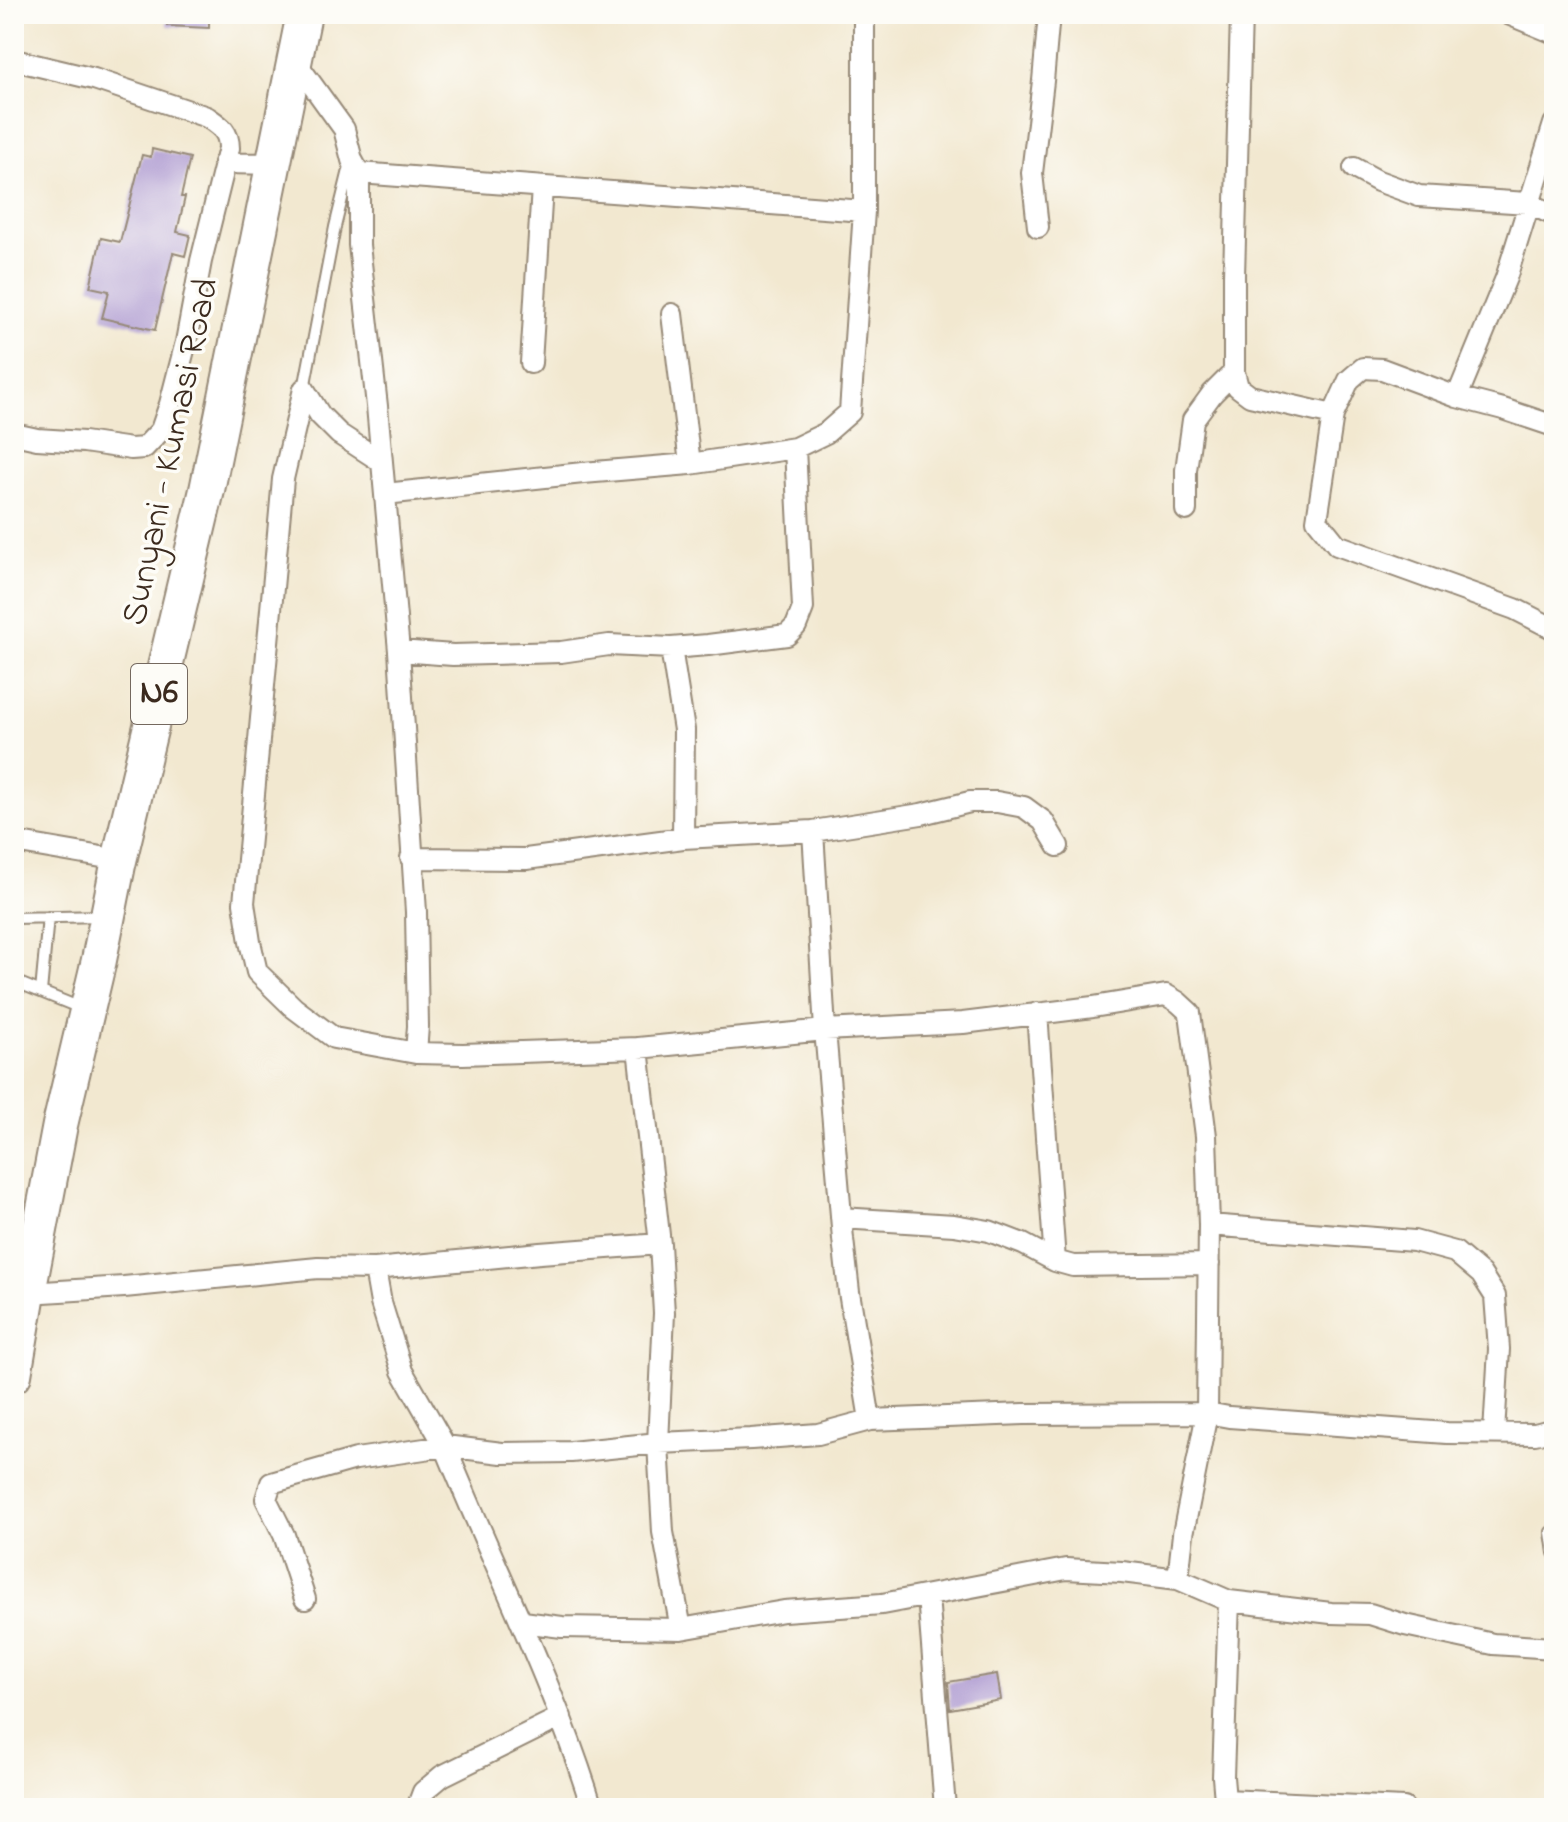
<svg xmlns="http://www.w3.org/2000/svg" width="1568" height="1822" viewBox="0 0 1568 1822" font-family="'Indie Flower',sans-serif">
<rect width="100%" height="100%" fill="#fdfcf7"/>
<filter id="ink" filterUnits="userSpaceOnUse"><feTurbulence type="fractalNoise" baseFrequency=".0125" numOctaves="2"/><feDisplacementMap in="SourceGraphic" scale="16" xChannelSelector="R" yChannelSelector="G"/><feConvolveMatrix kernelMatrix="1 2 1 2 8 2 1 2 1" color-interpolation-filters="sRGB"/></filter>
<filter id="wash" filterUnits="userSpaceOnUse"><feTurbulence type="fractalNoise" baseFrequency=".006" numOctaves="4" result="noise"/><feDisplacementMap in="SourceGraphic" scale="32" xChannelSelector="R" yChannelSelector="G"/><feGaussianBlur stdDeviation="1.8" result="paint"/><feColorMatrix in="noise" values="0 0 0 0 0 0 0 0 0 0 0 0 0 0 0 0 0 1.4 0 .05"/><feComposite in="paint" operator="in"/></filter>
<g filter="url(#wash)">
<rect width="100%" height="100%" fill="#f2e8d0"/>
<g id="blocks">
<!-- building -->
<path fill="#af9bd2" d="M167,14H209V28L167,26Z
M152,149L190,158L181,197H185L177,232L190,235L185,256L173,253L155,330L102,318L109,291L90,287L101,238L120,242L142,155L151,157Z
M997,1674L1001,1700L950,1709L948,1682Z"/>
</g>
</g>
<g filter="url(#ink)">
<use href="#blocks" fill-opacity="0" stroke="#968977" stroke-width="2"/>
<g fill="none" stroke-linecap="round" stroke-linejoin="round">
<defs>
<path id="lane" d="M304,389L335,227L351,162
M14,918L102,916
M14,981L83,1009
M41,992L48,917
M1551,1532L1554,1553"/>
<path id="street" d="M1241,14L1234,276V372L1238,387L1250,396L1333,415
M1508,14L1554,33
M14,60L94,79L207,117C220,126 229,131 229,148L201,261L186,342L170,404L161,430L144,448L131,449L84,442L37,439L14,434
M295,61L344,129L352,160L359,173V245L377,406L399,651L416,912L418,1026L416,1053L463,1054L638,1048
M224,163L272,164
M1354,168L1378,181L1419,196L1528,203L1554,215
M359,173L864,211
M1038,227L1032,173L1043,81L1049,14
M672,314L690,464
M531,363L542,187
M1457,397L1506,278L1554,124
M1554,426L1503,409L1457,397L1382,369L1363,368L1349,380L1333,415L1317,520L1337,545L1515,609L1554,629
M382,462L339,434L320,415L304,389L283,479L244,903L250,942L257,972L294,1008L334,1038L416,1053
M385,494L583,473L690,464L795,448L826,433L850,412L864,211V14
M1186,510V470L1193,420L1212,394L1234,372
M671,648L708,645L787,635L796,626L803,608L795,448
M399,651L453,655L561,652L609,645L671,648L684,730L683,838
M813,831L825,1030L843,1239L849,1292L870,1420
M14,842L119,860
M411,858L526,859L683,838L813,831L921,814L970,802H997L1024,807L1043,821L1058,846
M1037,1013L1055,1261
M841,1218L954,1225L989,1231L1023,1244L1055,1261L1073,1266L1209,1264
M1209,1225L1414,1241L1455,1252L1481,1274L1495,1296L1499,1349L1494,1433
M375,1269L381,1303L402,1371L445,1446L502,1453L571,1452L658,1443L664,1313L660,1244L638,1048L825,1030L963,1023L1093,1007L1166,995L1178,1002L1190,1013L1206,1136L1209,1225L1207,1413L1183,1534L1178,1579L1122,1572L1066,1569L882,1604L784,1611L681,1629L562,1627L523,1622
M28,1293L124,1287L318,1268L375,1269L540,1253L660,1244
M1178,1579L1229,1601L1331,1613L1370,1614L1405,1625L1493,1644L1554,1648
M928,1596L945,1808
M305,1599L284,1535L266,1499L271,1483L356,1459L445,1446C494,1567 554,1683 592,1808
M1229,1601L1223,1777L1225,1800L1404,1808
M681,1629L663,1532L658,1443L751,1439L818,1434L870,1420L1024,1414L1207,1413L1229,1417L1447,1433L1535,1434L1554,1429
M417,1808L423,1792L442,1776L561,1717"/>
<path id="primary" d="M14,1375L28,1293L60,1125L99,960L118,865L207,490L304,14"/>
</defs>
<!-- lane casing -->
<use href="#lane" stroke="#968977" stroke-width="14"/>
<!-- street casing -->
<use href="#street" stroke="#968977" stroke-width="24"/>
<!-- primary casing -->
<use href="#primary" stroke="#968977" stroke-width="38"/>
<!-- lane -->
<use href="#lane" stroke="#fff" stroke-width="10"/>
<!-- street -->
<use href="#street" stroke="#fff" stroke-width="20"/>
<!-- primary -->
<use href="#primary" stroke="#fff" stroke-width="34"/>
</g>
</g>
<g text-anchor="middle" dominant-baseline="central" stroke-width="7" stroke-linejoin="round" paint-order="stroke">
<!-- shield labels -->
<rect fill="#fdfcf7" stroke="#75695f" stroke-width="2" x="131" y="664" width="56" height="60" rx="6"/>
<g font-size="34" font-weight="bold" fill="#3b2a1e">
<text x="159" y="694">N6</text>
</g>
<!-- street labels -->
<g font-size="36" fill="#3b2a1e" stroke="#fdfcf7">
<text transform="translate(172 452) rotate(-78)">Sunyani - Kumasi Road</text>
</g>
</g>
<!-- margin -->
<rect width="1568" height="1822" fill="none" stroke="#fdfcf7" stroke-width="48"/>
</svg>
